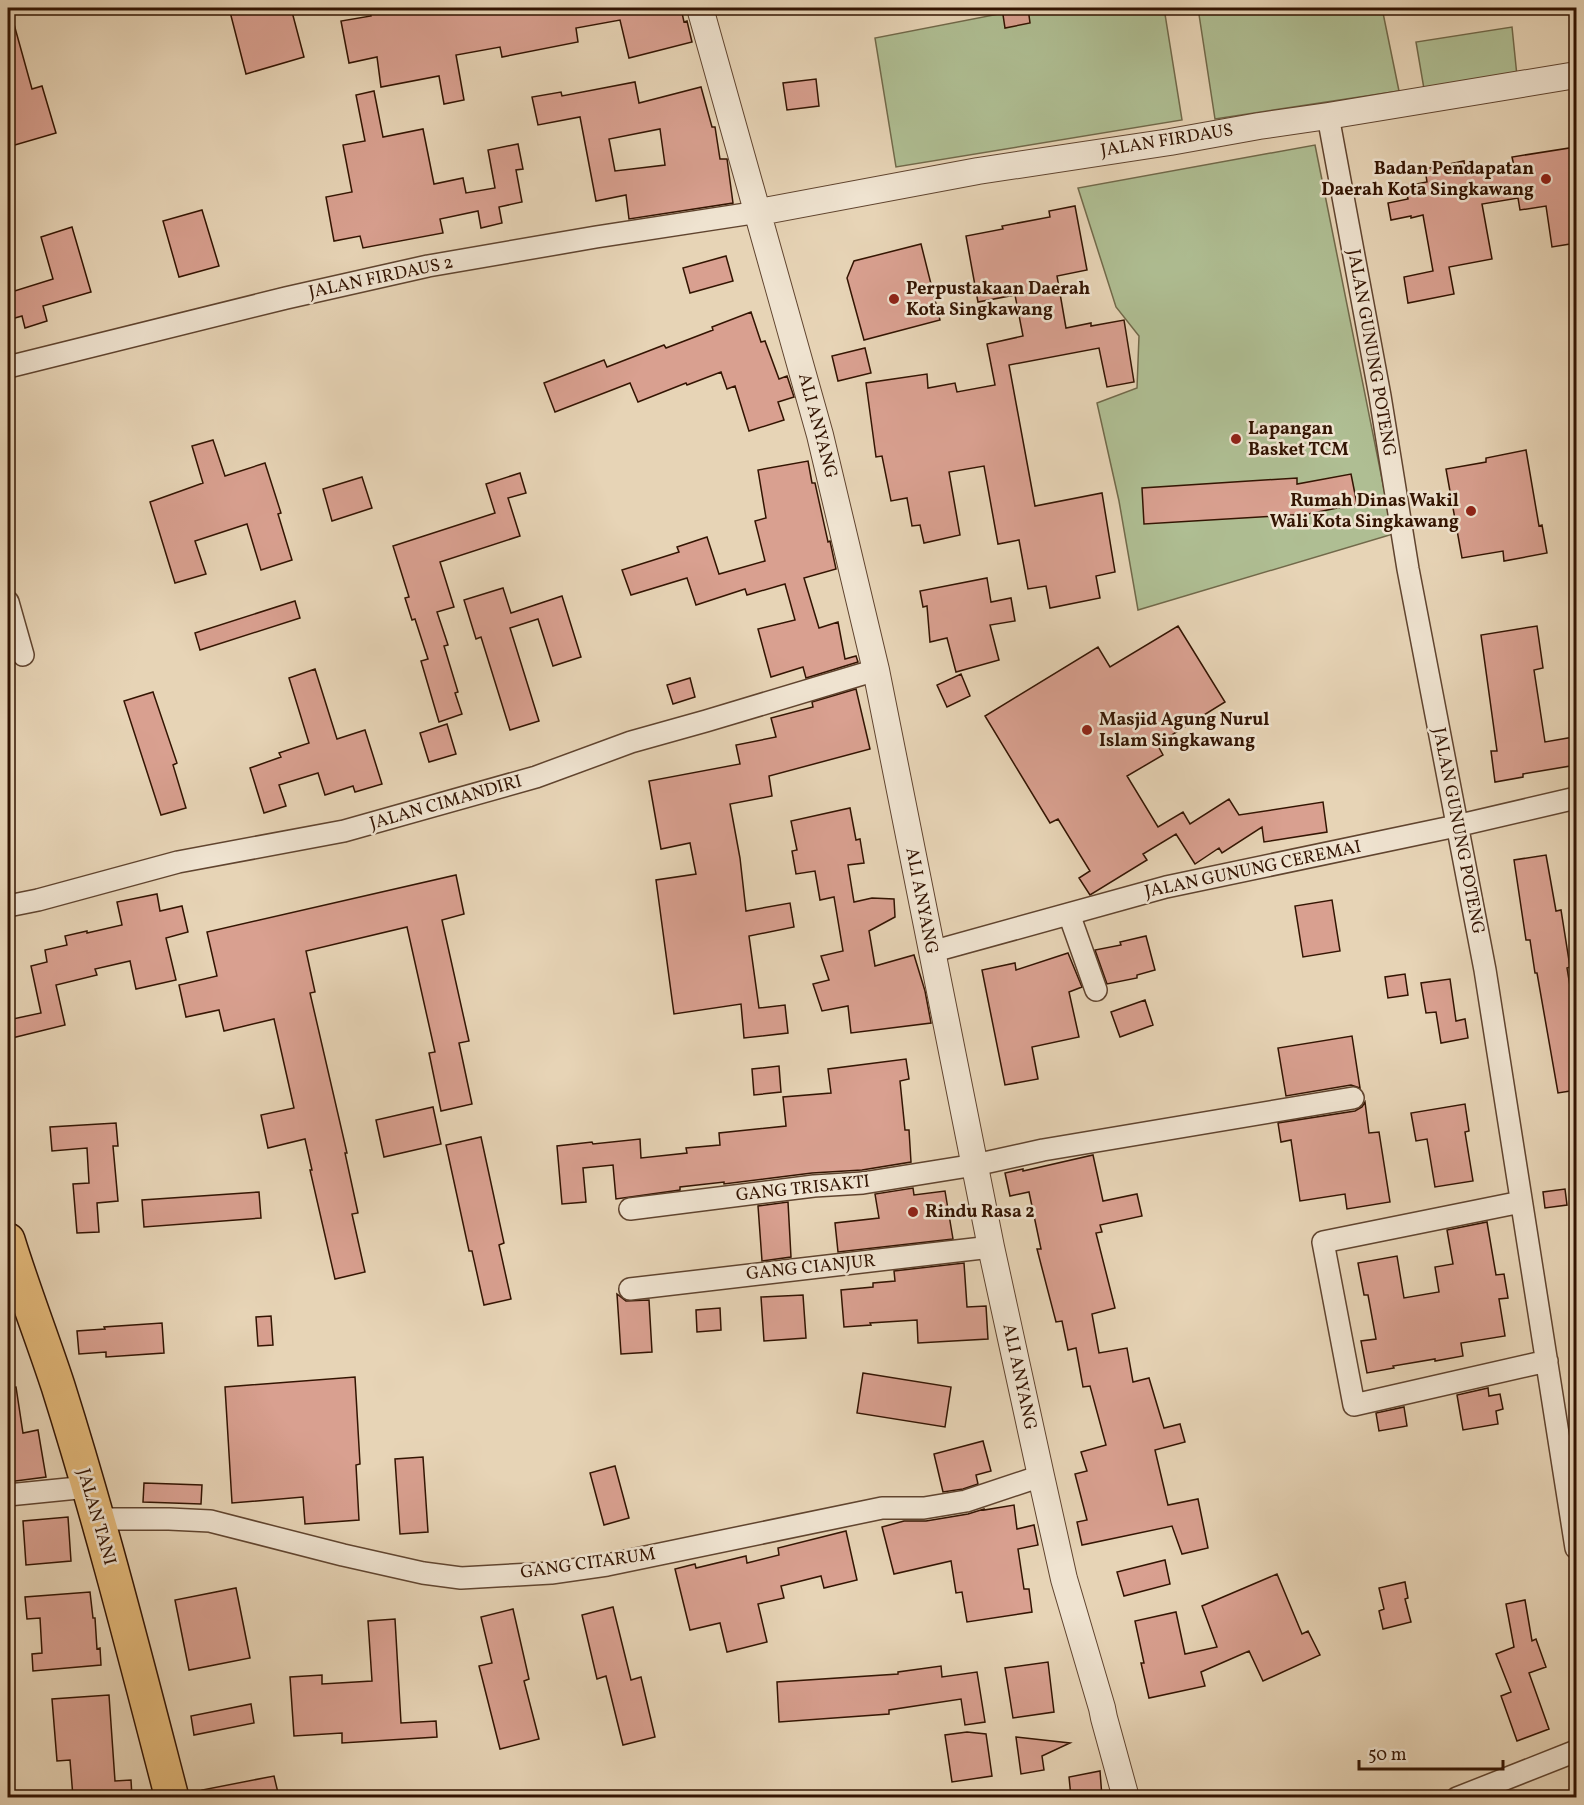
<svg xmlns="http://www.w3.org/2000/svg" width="1584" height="1805" viewBox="0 0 1584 1805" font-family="Vollkorn,serif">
<rect width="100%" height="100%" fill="#e7d4b6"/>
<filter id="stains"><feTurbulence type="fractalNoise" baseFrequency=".00333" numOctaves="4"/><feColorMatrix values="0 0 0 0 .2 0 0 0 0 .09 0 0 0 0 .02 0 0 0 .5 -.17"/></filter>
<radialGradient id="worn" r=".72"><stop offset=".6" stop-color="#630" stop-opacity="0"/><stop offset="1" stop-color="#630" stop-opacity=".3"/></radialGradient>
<!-- green -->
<path fill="#afbe93" stroke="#71694a" stroke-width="1.5" d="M1029,8H1164L1182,120L896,167L875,38Z
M1198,8H1382L1399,91L1215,119Z
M1512,27L1517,76L1424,89L1416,42Z
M1315,145L1393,534L1138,610L1119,501L1097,403L1137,388L1139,336L1116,307L1078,188Z"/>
<!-- building -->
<path fill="#d9a090" stroke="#331402" stroke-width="1.5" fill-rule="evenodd" d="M229,8H291L304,57L246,74Z
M423,8H681L684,22L687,21L692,42L629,58L620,20L576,28L578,42L502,57L500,47L456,55L464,100L444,104L439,76L381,87L377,57L349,63L341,21L371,16L370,12H424Z
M1002,8H1028L1030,23L1005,28Z
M12,17L32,89L42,86L56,133L8,147V18Z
M816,79L819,106L787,110L783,83Z
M635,82L639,103L701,87L712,127H715L720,159H727L733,203L629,219L626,195L596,201L580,117L538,125L532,97L561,92L562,96ZM660,129L665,165L615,171L609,139Z
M374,91L383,137L423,129L434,184L463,178L466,193L495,188L488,150L518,144L523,169L516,170L522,202L499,207L502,223L481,228L478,211L440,219L443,233L363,248L360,236L334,241L326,197L352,192L343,145L365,141L356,95Z
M1576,147V243L1552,247L1546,206L1520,210L1518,198L1482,204L1492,259L1449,267L1454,294L1408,303L1404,277L1433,271L1423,215L1411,218V216L1391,220L1388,203L1408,199L1405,186L1427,182L1425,169L1464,161L1466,174L1514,166L1512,157Z
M1075,206L1087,270L1057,276L1066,328L1091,323V326L1124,320L1134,382L1107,387L1099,348L1009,365L1035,506L1102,493L1115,572L1096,576L1100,598L1050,608L1046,586L1028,589L1019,540L998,544L984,466L949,472L960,535L924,543L920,525L912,526L907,498L891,501L882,456L876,457L866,383L927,374L928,388L955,383L957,392L995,385L987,344L1023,336L1015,295L978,302L966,236L1003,229L1002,226L1050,217L1049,211Z
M202,210L219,266L179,277L163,221Z
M72,227L91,292L43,306L47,321L25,328L22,316L8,320V293L53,279L41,237Z
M921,244L940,320L864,340L847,278L854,261Z
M726,256L733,281L690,293L683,268Z
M751,312L761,342L765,341L779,379L787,376L794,397L778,402L784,420L749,431L735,386L727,389L721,372L687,385L686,383L638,402L630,383L555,412L544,383L604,360L607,367L664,345L666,348L713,330L712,327Z
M865,348L871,373L838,381L832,356Z
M213,440L225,476L265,463L281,513L278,514L292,560L261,570L247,524L195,541L206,574L175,583L150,502L203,483L192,446Z
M1526,450L1539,526L1542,525L1547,553L1504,561L1503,551L1462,558L1446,469L1486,462V458Z
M808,461L812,483H815L828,542L830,541L836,569L804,578L819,628L838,622L845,659L856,656L858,662L806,678L803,667L771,677L758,629L795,620L785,584L747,595L745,589L696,605L687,578L631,595L622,570L679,552L677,547L707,537L719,574L765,561L755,521L766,518L758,470Z
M520,473L526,493L508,498L520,536L440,562L454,607L437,612L448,645L444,646L458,692L455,693L462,714L439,722L421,661L428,659L415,619L412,620L405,598L409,597L393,546L495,513L486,484Z
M1351,474L1357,504L1308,514L1144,524L1142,488L1297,478V484Z
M362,477L372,508L332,521L323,489Z
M987,578L991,602L1011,598L1015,621L990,625L999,660L956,672L947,638L930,642L927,606L923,607L920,591Z
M503,588L511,613L562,596L581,657L553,666L538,619L510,628L539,721L510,730L481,637L476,639L464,600Z
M295,601L300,618L200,650L195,633Z
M1178,626L1225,702L1157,744L1163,755L1127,776L1158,827L1183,812L1190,824L1229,799L1239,815L1323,802L1327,832L1264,842L1262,827L1222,853L1219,848L1195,864L1176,834L1143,854L1147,860L1090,895L1079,878L1090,871L1058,819L1050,823L985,716L1098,647L1110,667Z
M1537,626L1543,668L1534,670L1545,742L1574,737L1576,765L1523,774V777L1495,782L1491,751H1497L1481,635Z
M315,669L337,739L365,730L382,784L355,792L353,786L325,795L318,773L279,785L286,806L264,813L250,768L281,757L279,753L309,743L289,678Z
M961,674L970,696L947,707L937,685Z
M690,678L695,697L673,704L667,685Z
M856,689L870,749L769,776L772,796L730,804L740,858L746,911L790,903L794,927L749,936L759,1008L785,1005L788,1033L744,1038L741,1004L674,1014L656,880L696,874L690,843L661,849L649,781L740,764L736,745L776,737L771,718L813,707L812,702Z
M153,692L177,763L173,765L186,808L161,815L124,701Z
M447,724L456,754L429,762L420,733Z
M850,808L856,840L860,839L864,863L848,865L854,902L872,898L894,899L895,917L869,931L875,966L914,955L925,991L931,1023L851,1033L848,1006L822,1011L813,984L829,980L821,956L843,951L834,897L820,900L815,871L796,874L792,851L797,850L791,821Z
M1546,855L1556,911L1561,910L1570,967L1567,968L1574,1010H1576V1090L1558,1093L1537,973H1535L1530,940H1526L1514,860Z
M456,875L464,914L442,920L469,1041L459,1043L472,1104L441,1111L429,1053L435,1052L407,927L306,951L315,992L310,993L347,1153H345L358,1213L352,1214L365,1272L335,1279L310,1170H312L305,1139L268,1148L261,1115L294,1108L274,1019L224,1031L219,1010L186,1017L179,985L217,976L207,932Z
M157,894L160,911L182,906L188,932L166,938L176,980L136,989L130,961L95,969L97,975L56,985L65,1025L8,1039V1020L41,1013L31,966L47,962L45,950L67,945L65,936L87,931V933L122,925L117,902Z
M1332,900L1340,951L1303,957L1295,906Z
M1146,936L1155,970L1137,975V978L1107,984L1095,950L1121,945L1120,942Z
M1068,953L1082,987L1069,992L1079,1037L1032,1047L1038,1079L1005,1085L982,970L1015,963L1016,970Z
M1405,974L1408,995L1388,998L1385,977Z
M1450,979L1456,1021L1465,1019L1468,1038L1441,1043L1436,1012L1426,1013L1421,983Z
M1145,1000L1153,1025L1120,1037L1111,1012Z
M1352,1036L1360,1088L1351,1085L1286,1096L1278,1048Z
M906,1059L909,1079L900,1081L905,1130H909L911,1162L862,1170L812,1173L724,1184V1182L680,1187V1190L616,1199L613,1165L583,1168L586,1202L562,1204L557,1146L592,1142L593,1144L640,1139L641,1158L687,1153L686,1148L720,1145L719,1133L786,1126L783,1097L831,1093L828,1069Z
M779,1066L781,1092L754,1095L752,1069Z
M1365,1102L1369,1133L1379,1132L1390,1202L1347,1209L1345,1194L1300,1201L1291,1140L1281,1142L1278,1123L1355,1111L1362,1107Z
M1465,1104L1469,1131L1465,1132L1473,1181L1435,1187L1427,1139L1416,1141L1411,1113Z
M433,1107L441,1144L384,1157L376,1120Z
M116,1123L118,1146H113L118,1201L97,1203L99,1232L77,1233L73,1184L89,1183L87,1148L52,1151L50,1127Z
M481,1137L504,1243L499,1245L511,1299L484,1305L472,1251H469L446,1145Z
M1093,1155L1103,1201L1137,1194L1142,1216L1100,1225L1102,1232L1096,1233L1115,1308L1092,1314L1099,1353L1127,1348L1133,1382L1149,1378L1164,1428L1180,1424L1185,1442L1155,1450L1168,1505L1198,1499L1208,1548L1182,1554L1172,1526L1082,1545L1077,1522L1087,1520L1075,1474L1087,1471L1081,1452L1106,1445L1090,1386L1083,1387L1076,1348L1068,1350L1062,1321L1056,1322L1037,1249H1041L1029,1192L1010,1196L1005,1173L1023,1169V1171Z
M913,1188L914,1195L945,1191L953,1239L838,1252L835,1223L879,1218L875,1194Z
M1565,1189L1567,1205L1545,1208L1543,1192Z
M259,1192L261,1218L144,1227L142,1200Z
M788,1202L791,1257L762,1261L758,1206Z
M1487,1222L1496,1275L1504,1274L1508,1298L1499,1299L1505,1336L1461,1343L1463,1356L1435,1361V1359L1393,1366L1394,1368L1367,1373L1361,1341L1376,1339L1368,1295H1364L1358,1263L1397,1256L1404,1298L1439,1292L1435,1267L1453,1264L1447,1230Z
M964,1263L967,1307L986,1306L988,1339L918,1343L917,1320L870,1323L871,1325L844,1327L841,1290L873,1287V1283L895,1281L894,1271Z
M617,1294L626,1301L649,1300L652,1352L621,1354Z
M803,1295L806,1338L764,1341L761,1297Z
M720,1308L721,1330L697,1332L696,1310Z
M271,1316L273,1345L258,1346L256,1317Z
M162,1323L164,1353L106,1357V1352L79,1354L77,1331L105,1329L104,1327Z
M863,1373L951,1387L945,1427L857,1413Z
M355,1377L360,1464L356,1465L359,1520L305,1524L303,1497L232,1503L225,1387Z
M16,1387L23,1433L38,1430L46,1477L8,1482V1388Z
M1488,1388L1489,1396L1500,1394L1503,1409L1496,1411L1498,1424L1463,1430L1457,1395Z
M1404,1407L1407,1426L1379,1431L1376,1413Z
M983,1441L991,1471L976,1475L978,1484L963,1489L943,1492L934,1454Z
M423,1457L428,1532L400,1534L395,1459Z
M615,1466L629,1518L604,1525L590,1473Z
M144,1483L202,1485L201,1504L143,1502Z
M1014,1505L1017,1529L1034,1525L1038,1545L1018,1549L1024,1589H1029L1032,1612L967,1622L962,1592L956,1593L951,1561L894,1574L882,1527L904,1521H926L968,1514L984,1509V1510Z
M68,1517L71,1561L26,1565L23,1521Z
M846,1531L857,1580L824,1588L821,1576L781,1586L784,1598L758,1604L767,1642L727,1652L720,1623L690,1630L675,1569L695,1564L696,1568L746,1556L747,1563L779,1555L778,1548Z
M1165,1560L1170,1584L1124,1596L1117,1572Z
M1277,1574L1302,1634L1308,1631L1320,1655L1263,1681L1249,1651L1201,1672L1205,1686L1149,1698L1141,1663H1144L1135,1621L1176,1612L1185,1654L1217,1647L1202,1606Z
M1405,1582L1408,1598L1405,1599L1411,1622L1383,1629L1379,1611L1384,1609L1379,1588Z
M236,1588L250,1658L189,1670L175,1600Z
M90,1592L93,1618H95L97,1649L100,1648L101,1665L33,1671L32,1654L42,1653L40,1618L27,1619L25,1597Z
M1525,1600L1532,1641L1536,1639L1546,1667L1529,1673L1549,1729L1517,1741L1501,1696L1511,1692L1496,1654L1514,1647L1506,1604Z
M613,1607L631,1680L641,1677L655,1737L623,1745L606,1676L597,1679L582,1615Z
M513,1609L529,1679L524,1681L539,1739L500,1749L479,1666L492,1663L481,1617Z
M395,1619L401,1723L436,1721L437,1737L342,1743V1733L294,1736L290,1677L322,1675V1684L372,1681L368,1621Z
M1048,1662L1054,1712L1013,1718L1005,1668Z
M941,1666L942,1677L977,1672L985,1722L965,1725L961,1699L889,1710V1714L779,1722L777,1682L898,1674V1672Z
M109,1695L115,1781L131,1780L132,1797H73L70,1760L57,1761L52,1699Z
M251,1704L254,1723L194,1735L191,1716Z
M967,1732L986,1734L992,1776L952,1782L945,1735Z
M1016,1737L1070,1743L1042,1756L1044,1770L1021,1774Z
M1100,1771L1102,1797H1071L1069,1777Z
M274,1776L279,1797H203L202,1790Z"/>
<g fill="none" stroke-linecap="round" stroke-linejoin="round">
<defs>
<path id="minor" d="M1328,116L1380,396L1408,569L1485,970L1576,1548
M8,367L286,298L428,266L596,237L759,212
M8,602L23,655
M8,906L38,900L178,862L344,831L536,777L631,742L706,721L876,670
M1069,914L1096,990
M931,952L1166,887L1456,826L1576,798
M1521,1202L1323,1242L1354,1405L1547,1361
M630,1209L814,1186L863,1183L975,1165L1043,1150L1353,1098
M630,1289L991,1247
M8,1495L88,1487
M97,1519H169L210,1521L343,1555L423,1573L461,1578L551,1573L607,1565L882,1508H924L966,1501L1041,1476
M1457,1798L1576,1751"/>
<path id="tertiary" d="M700,8L820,435L876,670L991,1247L1041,1476L1064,1579L1102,1708L1104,1718L1126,1798
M759,212L978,171L1170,142L1259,126L1328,116L1576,75"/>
<path id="trunk" d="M8,1240C23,1289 42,1337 58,1386C101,1522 136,1660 172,1798"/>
</defs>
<!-- minor casing -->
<use href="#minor" stroke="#60442f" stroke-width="24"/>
<!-- tertiary casing -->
<use href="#tertiary" stroke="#60442f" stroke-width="28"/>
<!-- trunk casing -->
<use href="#trunk" stroke="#331402" stroke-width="36"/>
<!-- minor -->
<use href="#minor" stroke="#efe3d0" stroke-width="21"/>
<!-- tertiary -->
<use href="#tertiary" stroke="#efe3d0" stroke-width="26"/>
<!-- trunk -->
<use href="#trunk" stroke="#e4ba7b" stroke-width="33"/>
</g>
<!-- markers -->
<g fill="#8f2418" stroke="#efe3d0" stroke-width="2">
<circle cx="1546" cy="179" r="6"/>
<circle cx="894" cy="299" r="6"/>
<circle cx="1236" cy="439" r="6"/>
<circle cx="1471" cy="511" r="6"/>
<circle cx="1087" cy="730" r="6"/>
<circle cx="913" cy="1212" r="6"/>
</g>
<g text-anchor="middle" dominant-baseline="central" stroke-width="5" stroke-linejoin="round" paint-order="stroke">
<!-- street labels -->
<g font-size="18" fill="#331402" stroke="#efe3d0">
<text transform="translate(1167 141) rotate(-9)">JALAN FIRDAUS</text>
<text transform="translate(381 278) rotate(-12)">JALAN FIRDAUS 2</text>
<text transform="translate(1371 353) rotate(80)">JALAN GUNUNG POTENG</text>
<text transform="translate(817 426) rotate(75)">ALI ANYANG</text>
<text transform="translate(446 803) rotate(-16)">JALAN CIMANDIRI</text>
<text transform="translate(1458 831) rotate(79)">JALAN GUNUNG POTENG</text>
<text transform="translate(1253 870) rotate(-12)">JALAN GUNUNG CEREMAI</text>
<text transform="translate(921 901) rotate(79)">ALI ANYANG</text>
<text transform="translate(803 1189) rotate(-6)">GANG TRISAKTI</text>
<text transform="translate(811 1268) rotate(-6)">GANG CIANJUR</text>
<text transform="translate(1019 1377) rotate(78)">ALI ANYANG</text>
<text transform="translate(96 1517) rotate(74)">JALAN TANI</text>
<text transform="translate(588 1564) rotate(-8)">GANG CITARUM</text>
</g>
<!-- poi labels -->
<g font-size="18" font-weight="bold" fill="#331402" stroke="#efe3d0" text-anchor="start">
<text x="1534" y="169" text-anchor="end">Badan Pendapatan<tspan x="1534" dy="21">Daerah Kota Singkawang</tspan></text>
<text x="906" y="289">Perpustakaan Daerah<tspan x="906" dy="21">Kota Singkawang</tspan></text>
<text x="1248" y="429">Lapangan<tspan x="1248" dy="21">Basket TCM</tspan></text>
<text x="1459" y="501" text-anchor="end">Rumah Dinas Wakil<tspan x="1459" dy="21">Wali Kota Singkawang</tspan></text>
<text x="1099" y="720">Masjid Agung Nurul<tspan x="1099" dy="21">Islam Singkawang</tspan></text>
<text x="925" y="1212">Rindu Rasa 2</text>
</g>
</g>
<!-- margin -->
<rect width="1584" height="1805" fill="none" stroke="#e7d4b6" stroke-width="30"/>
<rect x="9" y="9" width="1566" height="1787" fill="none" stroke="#331402" stroke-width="3"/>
<rect x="15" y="15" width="1554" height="1775" fill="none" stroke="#331402" stroke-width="1.5"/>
<!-- scale -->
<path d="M1359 1760v9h144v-9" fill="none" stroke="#331402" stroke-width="3"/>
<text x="1368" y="1760" font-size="18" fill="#331402" stroke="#efe3d0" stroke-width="4.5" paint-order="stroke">50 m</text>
<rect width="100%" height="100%" filter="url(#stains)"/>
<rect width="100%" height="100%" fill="url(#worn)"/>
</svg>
